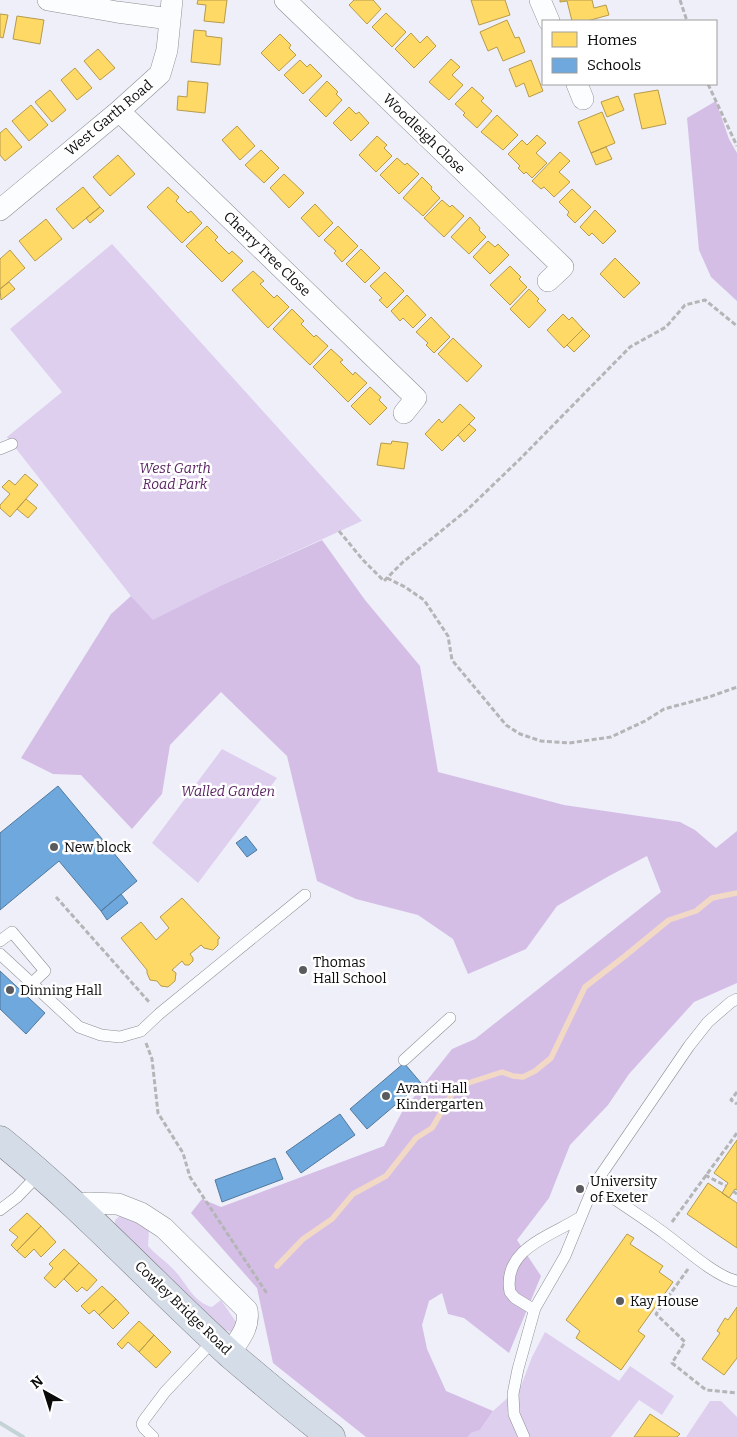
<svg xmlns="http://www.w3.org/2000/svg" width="737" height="1437" viewBox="0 0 737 1437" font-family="Bitter,serif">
<rect width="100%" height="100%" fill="#eeeff9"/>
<!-- green -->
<path fill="#decfef" d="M112,244L362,521L222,585L153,621L131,596L7,437L62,392L10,329Z
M222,749L277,778L198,883L152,843Z
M121,1215L126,1216L149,1230L148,1246C156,1255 167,1262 175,1271C187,1284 193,1302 212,1307L221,1300L236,1322L235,1329L231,1332L223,1329L115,1225V1220Z
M545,1332L619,1381L630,1366L674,1396L662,1415L639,1400L611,1437H468L471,1433L480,1430L493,1411L521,1386L532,1357Z
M710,1401H721L737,1417V1437H686Z"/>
<!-- forest -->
<path fill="#d4bee6" d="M716,101L729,139L737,153V301L711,277L699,250L687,118Z
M322,540L365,600L420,666L438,772L564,805L680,822L695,830L716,848L737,831V983L694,1002L629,1074L608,1105L570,1145L549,1198L517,1240L541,1276L509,1353L464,1318L448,1314L442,1293L429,1301L422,1325L427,1349L446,1391L493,1411L480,1430L471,1433L468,1437H366L273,1363L257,1288L191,1213L202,1199L221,1207L384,1146L402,1112L452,1049L475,1039L661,892L647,856L609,876L557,906L526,949L468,974L453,939L418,915L356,899L317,881L287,756L221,692L170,745L162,794L132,829L81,775L53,774L21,758L111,614L131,596L153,620L222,585Z"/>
<!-- homes -->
<path fill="#ffd966" stroke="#b69b4b" d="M198,0H227L224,23L204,21L206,5L197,4Z
M354,0H373L381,9L367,24L349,5Z
M471,0H505L510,15L479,25Z
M560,0H592L594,8L606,5L609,15L587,21H572L567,1L560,2Z
M386,13L406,32L392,47L372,27Z
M0,14L8,15L3,38L0,37Z
M17,16L44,20L40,44L13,39Z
M507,20L515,38L519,37L525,52L503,61L497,47L488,51L480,32Z
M194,30L206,31V36L222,38L220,65L191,62Z
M411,33L420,43L427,36L436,46L414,68L395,49Z
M280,34L291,45L289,48L296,55L279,71L261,53Z
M98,49L115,68L100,80L84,61Z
M451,59L460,67L452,75L463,85L449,100L429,82Z
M300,60L307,67L310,64L322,76L303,94L284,75Z
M531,60L543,91L529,97L524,83L516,87L509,69Z
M75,68L92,88L77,100L61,80Z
M188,81L208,83L205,113L177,110L178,96L187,97Z
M327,81L338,92L336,94L342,100L326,117L309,100Z
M472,87L484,98L481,101L492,111L477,128L463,115L465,113L455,104Z
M50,90L66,110L52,122L35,102Z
M658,90L666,124L642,129L634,94Z
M618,96L624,110L607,117L601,102Z
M31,105L48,125L29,141L12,121Z
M349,107L356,114L359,112L369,123L351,141L333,123Z
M602,112L615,143L591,153L578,122Z
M497,115L518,135L503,150L481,132Z
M237,126L255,146L240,160L222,140Z
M6,128L22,147L5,161L0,155V133Z
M537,135L546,143L536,153L547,163L532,178L526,172L524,174L518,168L520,166L508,154L522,140L527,145Z
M377,136L387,145L384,148L392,156L376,172L359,155Z
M606,147L612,159L596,165L591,153Z
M261,150L279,168L264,183L245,165Z
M560,152L570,161L559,172L570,182L554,197L544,187L541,189L532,181Z
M118,155L135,174L110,196L93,177Z
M397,158L405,165L407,163L419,174L399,194L380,175Z
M284,174L304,193L289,208L270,188Z
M422,177L432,187L431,189L440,198L423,216L403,198Z
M83,187L100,207L73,229L56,209Z
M168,187L179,197L176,201L188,213L191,211L202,223L182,243L147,207Z
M572,189L591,207L575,223L567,215L569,212L559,202Z
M442,200L450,207L452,205L464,216L444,237L424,218Z
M315,204L333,223L319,237L301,218Z
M100,207L104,211L90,223L86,218Z
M595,210L616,231L603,244L592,233L589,236L580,227Z
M470,217L480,228L479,230L486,237L469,254L451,237Z
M46,219L62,239L35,261L19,241Z
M207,226L218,237L215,240L229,254L232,251L243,261L222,282L186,246Z
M338,226L358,246L342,262L334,253L336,251L324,240Z
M488,241L495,247L498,244L509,255L490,274L473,257Z
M361,249L380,268L365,283L346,264Z
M10,250L25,268L0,289V259Z
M615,258L640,283L624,298L600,274Z
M510,266L521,277L519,279L527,287L510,305L490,285Z
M253,271L264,281L260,284L274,298L277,295L289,307L268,328L232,290Z
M385,272L404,291L387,308L379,300L382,298L370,286Z
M9,282L15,289L1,300L0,289Z
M529,289L539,299L537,301L546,310L529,328L510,309Z
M407,295L426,315L413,328L403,318L400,321L391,311Z
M292,309L304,321L301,324L314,337L316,335L328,346L310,365L273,329Z
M563,314L569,320L572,317L583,329L564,348L547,330Z
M431,317L450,337L434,353L426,345L428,343L416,332Z
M583,329L590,336L574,352L567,345Z
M453,338L482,366L467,382L438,354Z
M331,349L343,360L340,362L353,375L355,372L367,383L348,402L313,367Z
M370,387L381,397L379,400L387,408L370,425L351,406Z
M460,404L475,418L442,451L425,434L439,419L442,423Z
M469,424L476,430L464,442L458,435Z
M392,441L408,443L404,469L377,465L381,443L391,444Z
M25,474L38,485L10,517L0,508V505L10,494L2,487L9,480L15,485Z
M26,499L37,508L28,518L17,509Z
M182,898L220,938L218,939V945L213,950L204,948L201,945L190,954L193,958V961L189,965H185L182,961L172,970L176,973L175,981L168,987L161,986L157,981L150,980L147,973V970L121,938L141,922L156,940L169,928L160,917Z
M737,1140V1190L735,1189L729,1198L722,1193L728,1183L714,1173Z
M708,1183L737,1203V1248L687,1214Z
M27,1213L41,1226L17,1251L11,1245L18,1237L9,1230Z
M41,1226L56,1242L41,1257L34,1249L25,1258L17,1251Z
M627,1234L634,1238L630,1244L663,1266L659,1272L673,1282L638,1331L645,1336L621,1370L576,1338L580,1331L566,1320Z
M64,1249L79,1263L55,1288L44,1278L53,1268L49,1264Z
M79,1263L97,1280L87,1291L82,1287L77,1292L64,1279Z
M102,1286L116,1299L99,1315L94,1310L89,1314L81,1306Z
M116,1299L129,1313L113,1329L99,1315Z
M737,1307V1358L724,1375L702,1359L720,1333L717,1331L725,1318L728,1320Z
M139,1321L154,1335L139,1352L128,1342L122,1349L117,1344Z
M154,1335L171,1352L156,1368L139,1352Z
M650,1414L680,1434L677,1437H634Z"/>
<!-- schools -->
<path fill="#6fa8dc" stroke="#51799d" d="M58,786L137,881L101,911L59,861L0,910V833Z
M246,836L257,850L247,857L236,843Z
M121,894L128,903L107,920L101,911Z
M0,971L45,1013L26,1034L0,1009Z
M404,1063L421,1083L367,1129L350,1109Z
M340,1114L355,1135L301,1173L286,1152Z
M275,1158L283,1179L222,1202L215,1180Z"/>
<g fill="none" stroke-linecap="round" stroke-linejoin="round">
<!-- stream -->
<path stroke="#f2d9c6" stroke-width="5.5" d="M277,1266L303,1239L332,1219L353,1194L386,1176L416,1138L432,1128L456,1087L502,1072L513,1076L523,1077L535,1071L551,1058L585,987L625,956L669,920L696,911L712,898L737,893"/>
<defs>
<path id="lane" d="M0,449L12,444
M0,941L12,932L45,971L31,984
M0,954L79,1027L101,1035L120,1037L141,1031L159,1014L305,895
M404,1060L450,1018
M594,1185C617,1201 641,1216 664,1233C682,1246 716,1277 737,1281
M0,1210L17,1197L39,1174
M535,1308L533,1309L515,1298L510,1292C502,1249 551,1236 579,1218
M153,1437L144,1428L142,1424L144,1420L165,1392L214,1340
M524,1437L514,1414L513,1394L518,1369L535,1308L565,1256L594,1185L689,1046L708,1022L731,1002L737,999"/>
<path id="street" d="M48,0L117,12L170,19
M285,0L563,267L548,281
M540,0L549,21
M577,84L583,99
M119,111L416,398L404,413
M0,210L119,111L160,74L167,50L172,0
M75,1205L89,1203L118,1204L141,1213L164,1228L247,1310C250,1328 239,1339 230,1353"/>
<path id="highway" d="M0,1140C82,1206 153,1284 231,1355C264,1383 297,1411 331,1437"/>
</defs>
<!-- lane casing -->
<use href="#lane" stroke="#8d8e92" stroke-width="12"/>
<!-- street casing -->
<use href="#street" stroke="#8d8e92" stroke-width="22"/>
<!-- highway casing -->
<use href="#highway" stroke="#7a7b7f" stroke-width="29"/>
<!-- path -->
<path stroke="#b5b5b7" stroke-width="3" stroke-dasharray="5 2.5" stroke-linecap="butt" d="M680,0L687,21
M708,84L737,146
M339,531L363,560L384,581L403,562L467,510L520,459L630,347L666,327L685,305L705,300L737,326
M387,578L405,587L424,600L448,636L452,660L506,725L520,734L541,741L569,743L611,737L645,721L664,709L709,697L737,687
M56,897L150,1003
M146,1043L152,1059L158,1113L183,1153L190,1177L268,1295
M737,1092L731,1100L737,1104
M705,1175L726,1186
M733,1191L737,1194
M672,1222L737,1133
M688,1269L656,1314L685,1342L672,1363L706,1390L737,1393"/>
<!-- lane -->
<use href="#lane" stroke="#fcfdfe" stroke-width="11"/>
<!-- street -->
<use href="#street" stroke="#fcfdfe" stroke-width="21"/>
<!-- highway -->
<use href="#highway" stroke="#d4dce7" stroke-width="28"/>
<!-- rail -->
<path stroke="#c4d3d5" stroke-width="4" d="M0,1423L23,1437"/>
</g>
<!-- markers -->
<g fill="#5a5b5e" stroke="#fff" stroke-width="2">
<circle cx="54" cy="847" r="5"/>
<circle cx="303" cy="970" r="5"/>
<circle cx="10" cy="990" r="5"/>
<circle cx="386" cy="1096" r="5"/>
<circle cx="580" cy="1189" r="5"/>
<circle cx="620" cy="1301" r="5"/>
</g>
<g text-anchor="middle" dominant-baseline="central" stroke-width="5" stroke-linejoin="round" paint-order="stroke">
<!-- street labels -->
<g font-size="14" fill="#0b0b0b" stroke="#fff">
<text transform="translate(109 118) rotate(-40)">West Garth Road</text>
<text transform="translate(424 134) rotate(44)">Woodleigh Close</text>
<text transform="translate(267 254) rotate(44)">Cherry Tree Close</text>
<text transform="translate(183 1308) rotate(44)">Cowley Bridge Road</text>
</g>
<!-- park labels -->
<g font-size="14" font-style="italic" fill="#571f5f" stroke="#fff">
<text x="175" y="468">West Garth<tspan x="175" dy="16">Road Park</tspan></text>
<text x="228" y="791">Walled Garden</text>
</g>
<!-- poi labels -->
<g font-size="14" fill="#0b0b0b" stroke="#fff" text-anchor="start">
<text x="64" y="847">New block</text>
<text x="313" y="962">Thomas<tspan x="313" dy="16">Hall School</tspan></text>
<text x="20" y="990">Dinning Hall</text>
<text x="396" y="1088">Avanti Hall<tspan x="396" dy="16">Kindergarten</tspan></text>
<text x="590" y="1181">University<tspan x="590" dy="16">of Exeter</tspan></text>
<text x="630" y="1301">Kay House</text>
</g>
</g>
<!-- legend -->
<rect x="542" y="20" width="175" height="65" fill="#ffffff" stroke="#9d9d9d"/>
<rect x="552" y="32" width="25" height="15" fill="#ffd966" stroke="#9d9d9d"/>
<text x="587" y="45" font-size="15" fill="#0b0b0b">Homes</text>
<rect x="552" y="58" width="25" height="15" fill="#6fa8dc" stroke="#9d9d9d"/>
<text x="587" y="70" font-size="15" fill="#0b0b0b">Schools</text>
<!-- north arrow -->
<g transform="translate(45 1392) rotate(321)" stroke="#ffffff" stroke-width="4" paint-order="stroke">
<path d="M0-4L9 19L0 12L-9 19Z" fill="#0b0b0b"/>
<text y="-8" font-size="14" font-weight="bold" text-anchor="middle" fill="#0b0b0b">N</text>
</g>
</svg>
